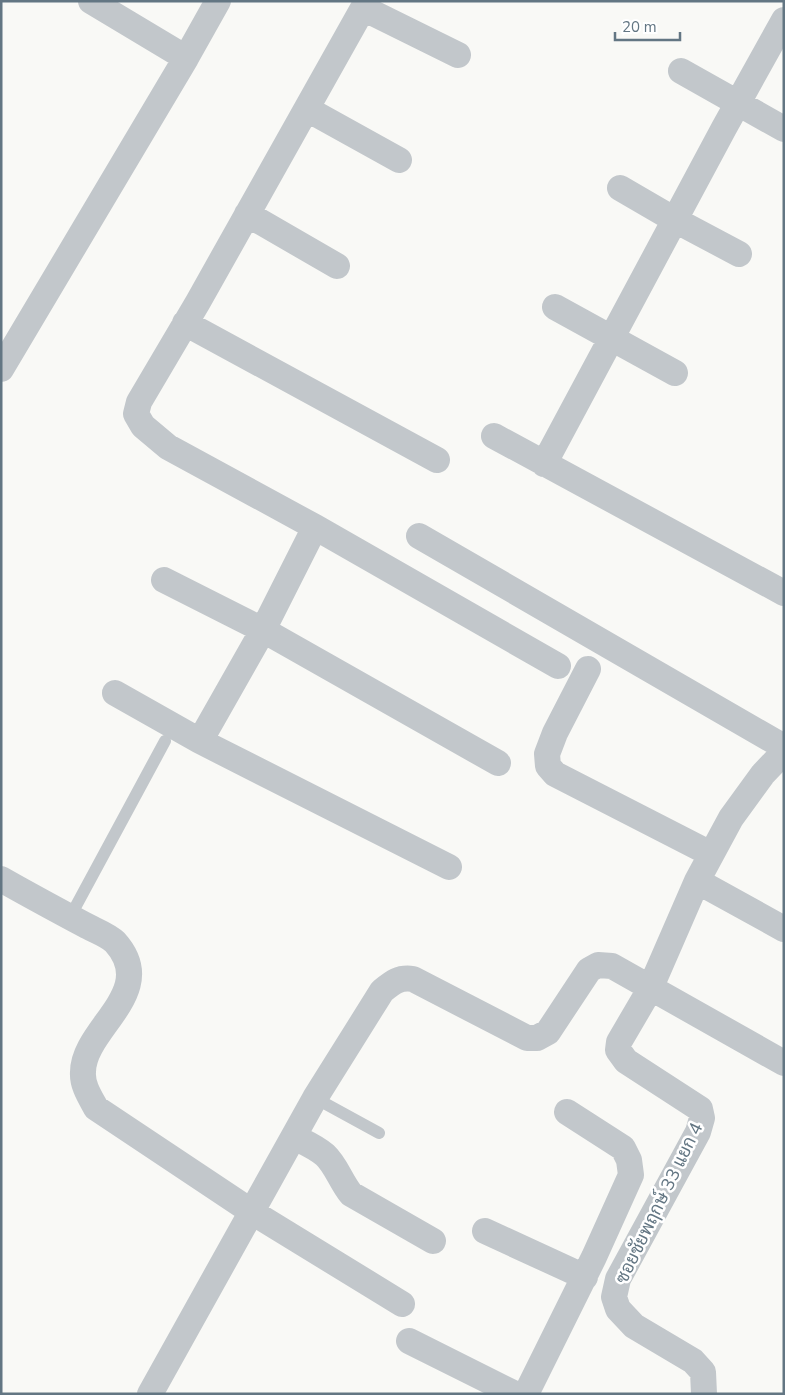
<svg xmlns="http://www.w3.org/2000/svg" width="785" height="1395" viewBox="0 0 785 1395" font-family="'Nunito Sans',Sarabun,sans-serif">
<rect width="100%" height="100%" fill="#f9f9f6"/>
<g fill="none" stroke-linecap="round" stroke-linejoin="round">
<!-- service -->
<path stroke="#c2c7cb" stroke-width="12" d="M70,917L165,741
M315,1098L379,1133"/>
<!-- minor -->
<path stroke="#c2c7cb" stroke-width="26" d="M91,1L186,58
M367,1L198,302L139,402L136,414L143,426L168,447L315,527L558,666
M363,8L458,55
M681,71L784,129
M307,109L399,160
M620,188L675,220L739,254
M247,214L337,266
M555,307L675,373
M185,323L437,460
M1,369L186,58L218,1
M494,436L784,593
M544,464L724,128L784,20
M419,536L784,747
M164,580L263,630L498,763
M588,669L555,733L547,754L548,766L555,774L711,854
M115,693L200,741L263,630L315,527
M200,741L449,867
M1,879C29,895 57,910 85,925C94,930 108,935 115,942C160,992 83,1028 83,1072C82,1085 90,1097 96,1108L252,1212L402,1304
M697,881L784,929
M294,1137C304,1142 316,1147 325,1155C336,1165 341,1182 351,1194L433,1241
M485,1231L585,1277
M409,1341L515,1394
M150,1394L315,1098L382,991C393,982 399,977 413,979L527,1038H537L548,1032L589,970L598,965L612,966L784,1063
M526,1394L594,1257L631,1175L629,1160L623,1148L567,1112
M704,1394L703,1372L693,1361L634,1326L618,1309L614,1297L618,1279L698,1132L702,1118L700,1109L626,1061L618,1050L619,1042L650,989L697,881L731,818L763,774L784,752"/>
</g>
<g text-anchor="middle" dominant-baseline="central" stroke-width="5" stroke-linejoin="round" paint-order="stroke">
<!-- street labels -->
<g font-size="18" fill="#637683" stroke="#fff">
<text transform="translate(659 1203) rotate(-64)">ซอยชัยพฤกษ์ 33 แยก 4</text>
</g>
</g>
<!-- border -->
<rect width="785" height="1395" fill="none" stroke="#637683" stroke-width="5"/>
<!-- scale -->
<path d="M615 32v8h65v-8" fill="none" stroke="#637683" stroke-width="2.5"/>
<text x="622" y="32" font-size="15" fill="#637683" stroke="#ffffff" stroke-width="4" paint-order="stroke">20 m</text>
</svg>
